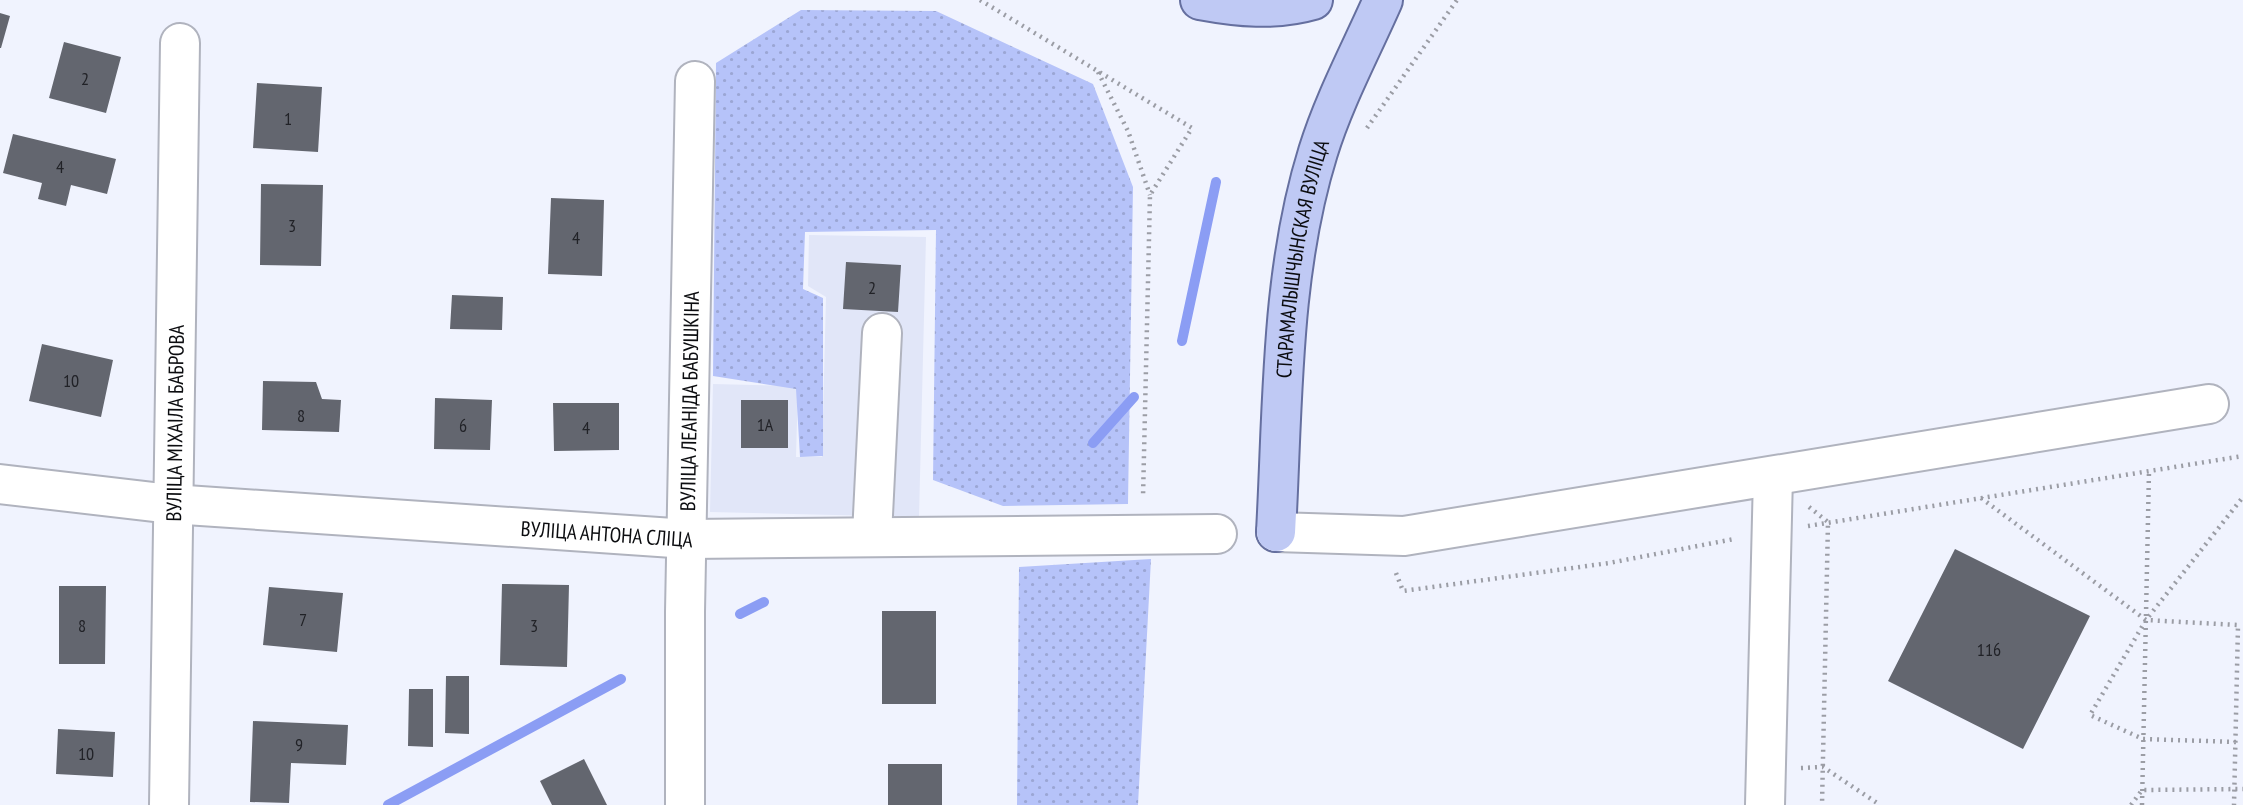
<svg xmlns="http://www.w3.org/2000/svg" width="2243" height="805" viewBox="0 0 2243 805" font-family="'PT Sans Narrow',sans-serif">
<defs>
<pattern id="grass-dots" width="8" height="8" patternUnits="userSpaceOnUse" patternTransform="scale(1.75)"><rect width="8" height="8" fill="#b6c3f9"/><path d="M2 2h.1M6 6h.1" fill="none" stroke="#9ba6d4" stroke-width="1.8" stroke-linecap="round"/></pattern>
</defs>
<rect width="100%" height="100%" fill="#f0f3fe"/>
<!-- built -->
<path fill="#e1e6f8" d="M809,235L926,237L919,517L710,512L713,384L798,386L796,457H822L826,297L808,286Z"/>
<!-- grass -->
<path fill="url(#grass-dots)" d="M801,10L936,11L1093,84L1133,187L1128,504L1003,506L933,480L936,230L805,232L803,289L823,298V456L800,457L796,389L713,376L716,63Z
M1151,559L1138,805H1017L1019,567Z"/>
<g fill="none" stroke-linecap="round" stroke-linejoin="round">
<!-- stream -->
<path stroke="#8b9df4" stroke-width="10" d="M1182,341L1216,182
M1093,443L1134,397
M740,614L764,602
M388,805L621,679"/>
</g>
<!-- building -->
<path fill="#63666f" d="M0,13L10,16L1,48H0Z
M64,42L121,57L106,113L49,98Z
M257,83L322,87L318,152L253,148Z
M13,134L116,159L107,194L71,185L66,206L38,199L42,183L3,173Z
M261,184L323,185L321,266L260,265Z
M551,198L604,200L602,276L548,274Z
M846,262L901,265L898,312L843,309Z
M452,295L503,297L502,330L450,329Z
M42,344L113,360L101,417L29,401Z
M263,381L316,382L322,399L341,400L339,432L262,430Z
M435,398L492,400L490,450L434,449Z
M741,400H788V448H741Z
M553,403H619V450L554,451Z
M1955,549L2090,616L2023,749L1888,681Z
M502,584L569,585L567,667L500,665Z
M59,586H106L105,664H59Z
M269,587L343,593L337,652L263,645Z
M882,611H936V704H882Z
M446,676H469V734L445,733Z
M409,689H433V747L408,746Z
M253,721L348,725L346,765L291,763L289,803L250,802Z
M58,729L115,732L113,777L56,774Z
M584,759L607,805H552L540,781Z
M888,764H942V805H888Z"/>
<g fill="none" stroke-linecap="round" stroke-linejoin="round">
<defs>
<g id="minor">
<path id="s1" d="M0,484L171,504L688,539L1217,534"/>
<path d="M1276,532L1404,536L2209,404"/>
<path d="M872,535L882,333"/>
<path id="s2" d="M169,805L180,43"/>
<path id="s3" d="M685,805V612L695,81"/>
<path d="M1765,805L1773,476"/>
</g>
<g id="major">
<path d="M1200,0C1238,7 1275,11 1313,0"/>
<path id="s4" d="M1276,532C1283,406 1280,274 1318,152C1334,100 1361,50 1383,0"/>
</g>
</defs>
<!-- minor casing -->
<use href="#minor" stroke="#b0b3be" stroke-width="42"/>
<!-- major casing -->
<use href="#major" stroke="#656f9f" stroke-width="42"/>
<!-- path -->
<path stroke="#9b9da5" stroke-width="4.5" stroke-dasharray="2 5" stroke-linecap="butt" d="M980,0L1192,128L1150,195L1143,497
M1098,72L1128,131L1150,195
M1367,128L1457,0
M1981,498L2146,620L2238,625L2234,805
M1809,507L1828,522L1822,805
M1808,526L2243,456
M1396,573L1403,591L1609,563L1734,539
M2236,742L2143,739L2090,715L2146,620L2243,497
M1801,768L1823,767L1880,805
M2131,805L2142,790L2243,789
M2142,805L2149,471"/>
<!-- minor -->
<use href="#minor" stroke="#fff" stroke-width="38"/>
<!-- major -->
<use href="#major" stroke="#bfc9f4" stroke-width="38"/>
</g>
<g text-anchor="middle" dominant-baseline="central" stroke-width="5" stroke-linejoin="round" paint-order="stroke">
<!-- number labels -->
<g font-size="18" fill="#212227">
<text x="85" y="78">2</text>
<text x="288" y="118">1</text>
<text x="60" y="166">4</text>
<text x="292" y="225">3</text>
<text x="576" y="237">4</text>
<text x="872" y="287">2</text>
<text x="71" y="380">10</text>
<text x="301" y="415">8</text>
<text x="765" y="424">1А</text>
<text x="463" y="425">6</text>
<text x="586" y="427">4</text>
<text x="303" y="619">7</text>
<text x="82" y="625">8</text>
<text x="534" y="625">3</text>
<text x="1989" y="649">116</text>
<text x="299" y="744">9</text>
<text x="86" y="753">10</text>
</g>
<!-- street labels -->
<g font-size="21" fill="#0b0c0f" stroke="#fff">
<text stroke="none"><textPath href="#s4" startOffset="275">СТАРАМАЛЫШЧЫНСКАЯ ВУЛІЦА</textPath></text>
<text stroke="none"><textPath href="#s3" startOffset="404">ВУЛІЦА ЛЕАНІДА БАБУШКІНА</textPath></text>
<text stroke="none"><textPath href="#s2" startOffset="382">ВУЛІЦА МІХАІЛА БАБРОВА</textPath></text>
<text stroke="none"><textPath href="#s1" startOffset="609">ВУЛІЦА АНТОНА СЛІЦА</textPath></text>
</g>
</g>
</svg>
